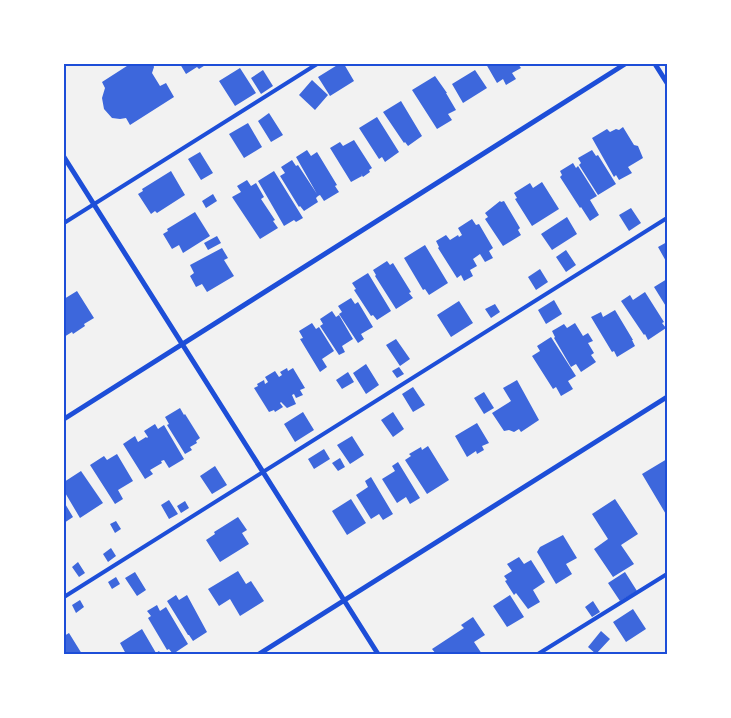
<svg xmlns="http://www.w3.org/2000/svg" width="731" height="718" viewBox="0 0 731 718" font-family="'Sofia Sans Condensed',sans-serif">
<rect width="100%" height="100%" fill="#f2f2f2"/>
<!-- building -->
<path fill="#3d67dc" d="M130,64H153L154,67L152,73L160,86L166,83L174,97L130,125L126,118L120,119L112,118L104,109L102,98L105,88L102,82Z
M180,64H207L199,69L197,67L186,74Z
M339,64H344L354,81L330,96L318,77Z
M486,64H518L521,68L512,73L516,79L506,85L503,79L497,83Z
M240,68L256,93L235,106L219,81Z
M263,70L273,86L261,94L251,78Z
M475,70L487,88L463,103L452,84Z
M435,76L447,93H446L456,110L448,114L452,120L437,129L412,90Z
M312,80L328,95L315,110L299,95Z
M401,101L422,136L408,146L405,142L404,143L383,112Z
M269,113L283,135L271,142L258,121Z
M377,117L399,152L385,162L382,157L379,159L359,128Z
M248,123L262,147L244,158L229,134Z
M623,127L634,145L638,146L643,158L628,167L632,173L619,180L616,175L614,177L592,138L607,129L610,132L616,129L619,130Z
M354,140L372,168L369,170L370,172L363,177L361,174L362,176L351,182L330,148L340,142L343,146Z
M307,150L311,156L317,152L337,185L335,186L339,192L324,201L320,195L318,196L316,198L318,202L304,211L300,206L299,207L280,176L285,173L281,167L292,160L296,166L298,165L317,194L296,157Z
M592,150L596,156L598,155L616,184L598,195L579,165L581,163L578,158Z
M200,152L213,173L201,180L188,159Z
M573,163L576,168L578,166L597,196L590,200L599,215L590,221L581,207L580,208L560,177L562,175L560,171Z
M171,171L185,195L157,213L155,211L151,214L138,194L143,191L142,189Z
M274,171L303,218L296,222L294,220L284,226L258,181Z
M247,180L251,186L256,183L264,197L261,199L275,220L273,221L278,228L260,239L232,197L241,192L237,186Z
M542,182L559,209L532,226L515,199L517,198L514,193L530,183L533,188Z
M213,194L217,201L206,208L202,201Z
M500,201L501,202L504,201L520,228L518,230L521,235L503,246L485,219L488,217L485,213Z
M631,208L641,223L629,231L619,215Z
M195,212L210,236L183,253L179,245L172,249L163,234L168,231L167,229Z
M567,217L577,234L552,250L541,234Z
M472,219L476,225L479,224L493,248L489,251L493,258L485,262L480,254L473,259L477,266L470,270L473,276L464,281L461,275L457,278L438,248L439,247L436,241L446,235L450,240L458,235L459,237L462,235L458,228Z
M217,236L221,243L208,250L204,243Z
M667,242V263L658,247Z
M425,245L448,283L429,295L425,289L423,290L404,258Z
M222,248L228,258L224,260L234,276L207,292L202,284L196,287L190,276L194,273L190,265Z
M566,250L576,265L566,272L556,257Z
M387,261L390,265L393,263L411,292L409,293L413,298L396,309L375,276L376,275L373,270Z
M540,269L548,282L536,290L528,277Z
M368,273L391,311L377,320L373,315L371,316L354,290L356,289L352,283Z
M667,279V308L654,287Z
M77,291L94,318L84,324L85,326L73,334L72,332L64,337V299Z
M645,292L664,322L662,323L666,328L648,340L645,334L644,335L621,301L630,295L633,300Z
M351,298L355,304L358,302L373,327L361,334L364,339L358,343L339,314L342,312L338,306Z
M554,300L562,314L546,324L538,310Z
M459,301L473,323L451,337L437,315Z
M495,304L500,312L491,318L485,309Z
M615,310L633,340H632L635,346L617,357L614,351L612,352L591,317L601,312L603,317Z
M332,311L336,317L339,315L353,339L342,346L345,352L339,355L320,326L323,324L320,319Z
M312,323L316,329L319,327L334,351L322,359L327,367L320,372L300,339L303,338L299,331Z
M575,323L583,336L588,333L593,341L588,343L594,353L591,355L596,362L581,372L576,364L571,367L554,338L555,337L552,331L564,324L567,328Z
M551,337L576,376L568,381L573,389L561,396L556,387L553,389L532,356L540,351L537,346Z
M396,339L410,359L400,366L386,345Z
M366,364L379,385L366,394L353,373Z
M399,367L404,374L397,378L392,371Z
M287,368L288,371L293,368L305,388L300,390L303,395L296,398L294,394L292,395L296,404L287,408L281,402L280,403L283,407L275,412L274,410L269,412L254,388L258,386L257,384L264,380L265,384L268,382L265,377L275,371L279,377L282,375L280,372Z
M348,372L354,382L342,389L336,380Z
M517,380L539,420L521,432L519,429L514,432L509,430L504,431L492,413L511,401L503,388Z
M413,387L425,405L413,412L402,394Z
M484,392L494,408L484,414L474,398Z
M180,408L184,415L185,414L200,438L196,441L197,443L190,447L192,450L185,454L167,425L169,424L165,417Z
M303,412L314,430L295,442L284,424Z
M393,412L404,429L393,437L381,420Z
M477,423L489,443L482,446L484,450L477,454L476,451L467,457L455,436Z
M155,424L158,429L164,425L184,459L169,468L164,460L161,461L162,463L150,470L153,474L145,479L123,444L135,436L138,442L146,437L147,438L148,437L144,431Z
M352,436L364,455L350,464L337,445Z
M428,446L449,480L427,494L405,460L411,456L409,454L421,447L422,450Z
M324,449L330,459L314,469L308,459Z
M117,454L133,481L118,490L123,499L115,504L90,465L104,456L107,460Z
M340,458L345,467L338,471L332,463Z
M667,459V516L642,474Z
M398,462L420,498L410,504L406,497L397,503L382,479L395,471L392,466Z
M215,466L227,485L212,494L200,476Z
M81,471L103,503L80,518L64,491V482Z
M371,477L393,514L383,520L379,514L371,519L356,495L368,487L365,481Z
M351,499L366,523L347,535L332,511Z
M615,499L638,534L621,545L634,564L613,577L594,549L608,539L592,514Z
M169,500L178,514L169,519L161,505Z
M185,501L189,508L181,513L177,506Z
M64,502L73,517L64,523Z
M238,517L247,530L242,533L249,544L220,562L206,540L215,534L214,532Z
M116,521L121,529L115,533L110,524Z
M563,535L577,558L566,564L572,574L556,584L537,552L540,547Z
M111,548L116,556L108,562L103,554Z
M519,557L524,564L531,560L545,582L533,590L540,602L528,609L516,593L514,595L505,581L507,580L504,576L512,571L507,564Z
M78,562L85,573L79,577L72,567Z
M238,571L246,584L251,581L264,601L240,616L230,599L219,606L208,589Z
M135,572L146,590L137,596L125,578Z
M625,572L637,591L620,601L608,583Z
M116,577L120,584L112,589L108,582Z
M176,595L179,600L187,595L207,632L193,641L189,635H188L167,601Z
M510,595L524,617L507,627L493,606Z
M80,600L84,607L76,613L72,605Z
M593,601L600,612L592,617L585,607Z
M157,605L160,611L166,607L188,644L173,654L169,649L167,650L148,618L151,616L147,611Z
M633,609L646,629L626,642L613,622Z
M473,617L485,635L474,642L482,654H436L432,649L464,628L461,625Z
M142,629L156,653L159,651L161,654H126L120,643Z
M601,631L610,639L596,654L588,647Z
M69,633L82,654H64V636Z"/>
<g fill="none" stroke-linecap="round" stroke-linejoin="round">
<!-- service -->
<path stroke="#1d4ed8" stroke-width="4" d="M64,223L317,64
M64,597L667,218
M538,654L667,574"/>
<!-- minor -->
<path stroke="#1d4ed8" stroke-width="5" d="M655,64L667,83
M64,157L378,654
M64,419L625,64
M259,654L667,397"/>
</g>
<!-- border -->
<rect width="731" height="718" fill="none" stroke="#ffffff" stroke-width="130"/>
<rect x="65" y="65" width="601" height="588" fill="none" stroke="#1d4ed8" stroke-width="2"/>
</svg>
